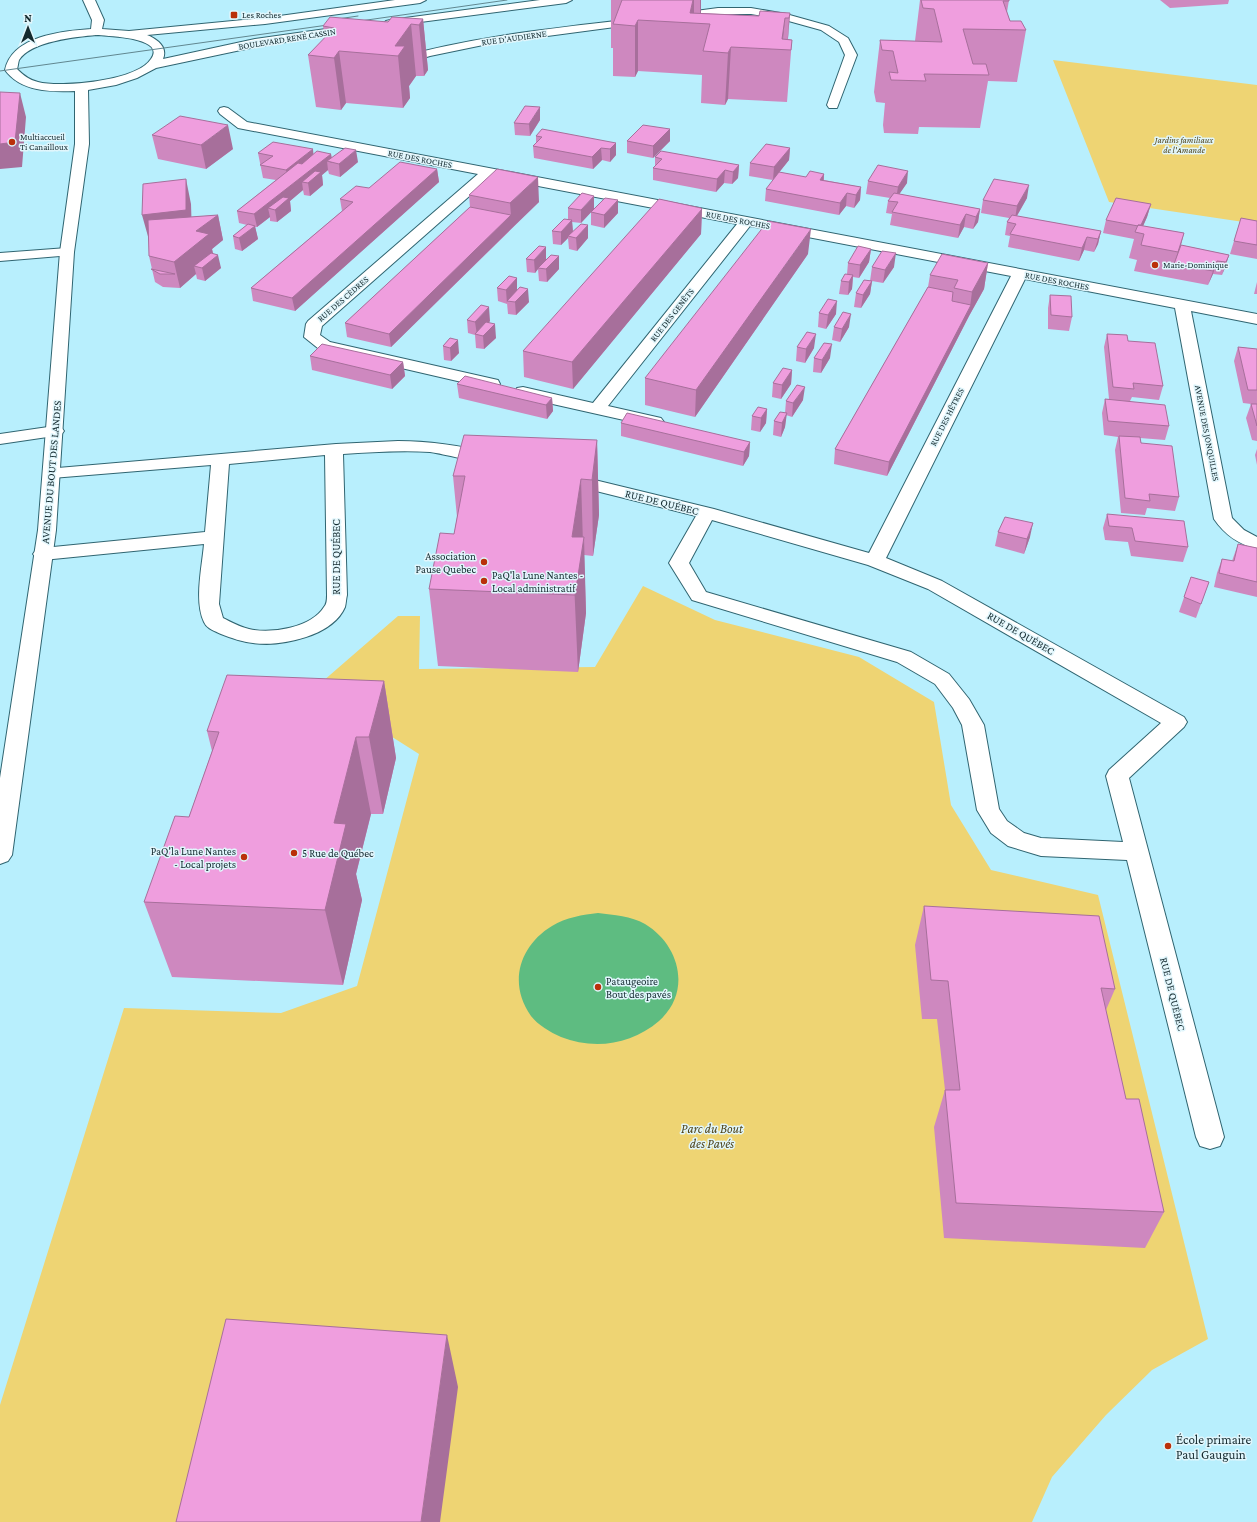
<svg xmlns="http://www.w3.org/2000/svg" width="1257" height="1522" viewBox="0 0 1257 1522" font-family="'Crimson Pro',serif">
<rect width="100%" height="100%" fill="#b8effd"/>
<!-- green -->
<path fill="#eed473" d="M1053,60L1257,85V224L1109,202Z
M643,586L715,620L859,657L934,702L951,805L991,870L1098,895L1208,1339L1152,1370L1106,1415L1052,1477L1032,1522H0V1405L124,1008L281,1013L357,986L419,754L315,688L398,616H420L419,669L595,667Z"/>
<!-- water -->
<path fill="#5ebc81" d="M598,913C614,915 631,916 645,924C680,945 692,992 659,1021C631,1045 594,1050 561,1037C550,1032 538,1025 531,1016C508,984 519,946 552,926C566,917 583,915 598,913Z"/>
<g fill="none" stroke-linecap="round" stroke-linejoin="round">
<defs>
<path id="street" d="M718,8H751L786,14L829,26L848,38L857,55L837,108H829L827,105L845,55L839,42L821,30L785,20L751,14H718L673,20L669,19L667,17L669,15L673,14Z
M641,18L645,19L647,21L645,23L488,44L430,56L397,66L393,65L391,62L393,59C474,36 557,28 641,18Z
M224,107L228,108L247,122L1257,314V324L1191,311L1232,518L1244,530L1257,537V549C1238,544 1225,535 1214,519L1175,308L1025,279L886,558L942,581L1184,717L1187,722L1184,727L1129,778L1224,1137L1220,1146L1210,1149L1200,1146L1196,1137L1127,860L1041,856L1008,846L991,833L977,810L962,725L953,708L935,684L897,662L692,600L669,563L696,516L564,483L561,479L564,475L570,474L714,509L869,553L1011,276L750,226L608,406L661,418L664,422L661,426L655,427L517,396L515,392L517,388L523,387L593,403L737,224L491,177L322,326L320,335L330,342L498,380L500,384L498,388L492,389L319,349L304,337L306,324L308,321L478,174L238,128L220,114L218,111L220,108ZM712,520L868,565L928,589L1161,723L1109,770L1106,776L1123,842L1041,838L1024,833L1007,821L999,809L984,725L969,699L949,674L911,652L706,592L689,563Z
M67,248L72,249L74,252L72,255L0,261V253Z
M55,426L61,427L64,431L61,435L0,444V434Z
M398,441C431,441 462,446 494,454L497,458L494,462C482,465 446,454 430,452C401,450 372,452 343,454L347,595C346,599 346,603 345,607C333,636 281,647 253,643C243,642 231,638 221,634C215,631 207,629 204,622C194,601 202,567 204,544L43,560L36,558L33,554L36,550L43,548L205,532L211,465L52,478L46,477L43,473L46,469L336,444ZM325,455L327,595C327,599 327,604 324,607C311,628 271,634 249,629C240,627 231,622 223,618L219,604L229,464Z"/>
<path id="secondary" d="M83,0H95L104,20L102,29L129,31L265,18L395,0H426L420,3L265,24L147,35C157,39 168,47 163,59L255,39L354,25L358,26L360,28L358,30L354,31L255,47L156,68L137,78L116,85L88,90L89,144L74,252L56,530L12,855L8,861L0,864V778L38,530L60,252L75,144V91C51,92 21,92 5,70C12,36 62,31 91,29L92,20ZM96,35C106,36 167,37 151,59C137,81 61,88 38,82C29,80 23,75 17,69C18,66 18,63 19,60C31,41 76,37 96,35Z
M540,0H572L566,3L390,26L386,25L384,23L386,21L390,20Z"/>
</defs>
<!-- street casing -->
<use href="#street" stroke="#306571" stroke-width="2"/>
<!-- secondary casing -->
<use href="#secondary" stroke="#306571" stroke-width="2"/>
<!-- street -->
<use href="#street" fill="#fff" fill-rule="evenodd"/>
<!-- secondary -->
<use href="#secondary" fill="#fff" fill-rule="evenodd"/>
<!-- tram -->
<path stroke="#618790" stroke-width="1" d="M331,20L358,16
M353,22L507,0
M0,71L335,24"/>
</g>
<!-- wall -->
<path fill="#ce88bf" d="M611,0H701V13L759,16L790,13L788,39L792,40L787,102L728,99L725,105L701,103L702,75L638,71L635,77L613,76V48H611Z
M920,0H1009L1007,12L1010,21L1026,30L1017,82L988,81L980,128L919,127L918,134L884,133L883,125L885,103L876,102L874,92L880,40L915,41Z
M1160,0H1229L1228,4L1170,8Z
M423,19L428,70L424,76H416L409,86L410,98L403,108L346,103L341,110L316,107L308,55L325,38L323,26Z
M540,120L530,136L515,135L514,123Z
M670,129V141L653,158L627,153V141Z
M152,135L233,149L206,169L158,159Z
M536,136L616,143V155L610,162L602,160L593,169L534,158L533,146L536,143Z
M790,148L789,160L773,180L749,176L750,163Z
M258,153L313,155L331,154L332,158L358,162L340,177L329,174L328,170L322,175L323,185L310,196L304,195L303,190L290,201L291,211L277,222L270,221V217L257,227H255L258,239L242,251L235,249L233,236L247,225L239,223L237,211L276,180L263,178Z
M655,157L739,165L738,178L732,184L724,183L716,192L653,180V168L655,166Z
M437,169L439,182L295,311L253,301L251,288L342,211L340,199L369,188Z
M824,174V180L861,187L860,200L854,208L846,206L839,215L765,201L766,189L806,177Z
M868,181L907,183L899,194L980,209L978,222L973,229L964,227L958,238L890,225L892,214L886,213L888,201L890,198L866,194Z
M469,195L539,202L391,347L347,337L345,323L470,207Z
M1027,198L1017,216L1101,231L1098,244L1094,252L1084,250L1079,261L1008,247L1010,236L1005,235L1007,222L1009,218L981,213L983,200Z
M618,200V213L604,228L591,225V212Z
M191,204V217L218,215L223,240L212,249L213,254L221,268L205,281L197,279L196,274L180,288L163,287L155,282L149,256Z
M1151,204L1147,217L1143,226L1184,233L1181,245L1229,255L1222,275L1213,274L1208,285L1134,271L1137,260L1129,258L1134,239L1103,233L1106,220Z
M568,208L594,209L581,223L572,222L573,232L588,225V238L577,251L569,249L568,238L561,245L553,244L552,231L568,219Z
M702,209L701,234L573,389L524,377L523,351Z
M1241,218L1257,221V259L1230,254Z
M871,249L869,262L859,278L853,277L852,289L848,295L839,294L841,281L847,274L848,263Z
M808,254L695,417L645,405V378Z
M559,256V269L547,282L539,281L538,269L535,273L527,272L526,259H546Z
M988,263L984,289L969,316L968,318L887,476L834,464L835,449L928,287L930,275Z
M872,267H894L883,283L872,281L870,294L861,308L854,307L856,293L870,281Z
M517,278V290L529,302L516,315L508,314L507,303V304L498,301L497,288Z
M1257,282V294H1254Z
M1050,295L1072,317L1069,331L1048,329V308Z
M819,313L836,314L826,329L818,327Z
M467,320L490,321L488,323L496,338L484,349L476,348L475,335L468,333Z
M834,327H849L840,342L832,340Z
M1107,334L1128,341L1163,386L1159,400L1132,397L1130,401L1169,426L1165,440L1140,438L1141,443L1179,497L1175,511L1147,508L1145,515L1121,513L1115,450L1118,437L1104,435L1102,413L1105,399H1109L1104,347Z
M450,338L459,353L451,361L444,360L443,346Z
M797,347L814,348L805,363L796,361Z
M1238,347L1257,349V441L1252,440L1246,418L1251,404L1243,403L1234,361Z
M310,356L403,362L405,376L392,389L312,370Z
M814,358H830L821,373L813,372Z
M792,370L791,384L781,399L772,397L773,383Z
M457,384L552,398L553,411L547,419L459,398Z
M803,400L792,417L786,415L785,427L781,437L773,435L774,421L785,413L786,401Z
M767,409L766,423L760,432L751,430L752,416Z
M621,423L750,442L749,456L743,466L621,436Z
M597,440L599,515L593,556L584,555L586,613L578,672L438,666L429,589L454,534L457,517L453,476Z
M1257,449V465L1255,455Z
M1107,514L1188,547L1183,562L1131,556L1128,542L1105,540L1103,528Z
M998,532L1030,537L1024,554L995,546Z
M1238,544L1257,548V597L1214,587L1217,573L1222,559L1232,561Z
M1191,577L1209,582L1196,618L1179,612Z
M384,681L396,758L383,814H371L356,874L362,900L343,985L172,977L144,902L189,817L212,751L207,731Z
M924,906L1115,989L1106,1010L1126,1099L1164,1212L1145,1248L944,1238L934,1127L945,1090L937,1019H922L915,945Z"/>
<!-- shaded-wall -->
<path fill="#a76f9b" d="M693,0H694V23L690,13Z
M700,0H701V24H700Z
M790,13L787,50L789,18Z
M785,18L782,50V39Z
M423,19L428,70L424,76L419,25Z
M638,20V71L635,77V26Z
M411,24L416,76L409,86L410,98L403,108L398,56L395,46Z
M731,47L728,99L725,105L728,53Z
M339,51L346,103L341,110L334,58Z
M20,93L26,117L22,167L0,169V144Z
M540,107V120L530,136L529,124Z
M228,125L233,149L206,169L201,145Z
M670,129V141L653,158V146Z
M616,143V155L610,162V149Z
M601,148L602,160L593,169L592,157Z
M790,148L789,160L773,180L774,167Z
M313,149L314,161L288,183L286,170Z
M356,150L358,162L340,177L339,164Z
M331,154L332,163L327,161L328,170L322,175L323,185L310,196L308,183L302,182L303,190L290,201L291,211L277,222L275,210L268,208L270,217L257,227L254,214Z
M739,165L738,178L732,184L733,172Z
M437,169L439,182L295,311L292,298Z
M725,170L724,183L716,192L717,179Z
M908,171L907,183L896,199L898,187Z
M824,174L823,186L820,180Z
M538,177L539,202L512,228L510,203Z
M186,179L191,204L192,236L149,240L142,215Z
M1029,185L1027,198L1015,219L1017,206Z
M861,187L860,200L854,208L856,195Z
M847,193L846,206L839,215L840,203Z
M594,196V209L581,223V210Z
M618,200V213L604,228V215Z
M1151,204L1147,217L1140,233V227Z
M702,209L701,234L573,389L572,362Z
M980,209L978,222L973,229L976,217Z
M966,214L964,227L958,238L960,225Z
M218,215L223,240L212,249L214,258L218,255L221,268L205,281L202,268L194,266L196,274L180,288L174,262L196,231Z
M511,215L512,228L391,347L389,334Z
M572,220L573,233L568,236V238L561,245V232Z
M588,225V238L577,251L576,238Z
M255,226L258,239L242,251L239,238Z
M811,229L808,254L695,417L696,390Z
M1101,231L1098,244L1094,252L1098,239Z
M1184,233L1177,258L1174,264L1178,252Z
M1087,237L1084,250L1079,261L1082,248Z
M546,247V260L538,268V269L535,273L534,260Z
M871,249L869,262L859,278L860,265Z
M896,253L894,267L883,283L885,270Z
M1229,255L1225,268L1222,275L1226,262Z
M559,256V269L547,282L546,269Z
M1217,261L1213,274L1208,285L1213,271Z
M988,263L984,289L969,316L968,318L887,476L889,462L970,307L972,292Z
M853,275L852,289L848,295L849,282Z
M517,278V291L507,301V304L506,290Z
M872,281L870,294L861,308L863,295Z
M528,289L529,302L516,315L515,302Z
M837,301L836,314L826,329L828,315Z
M489,307L490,321L477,335L475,322Z
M851,314L849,327L840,342L842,329Z
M495,324L496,338L484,349L483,336Z
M816,334L814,348L805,363L806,349Z
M458,340L459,353L451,361L450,348Z
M832,344L830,358L821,373L822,360Z
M403,362L405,376L392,389L390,375Z
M792,370L791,384L781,399L782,385Z
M805,387L803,400L792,417L793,403Z
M552,398L553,411L547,419L546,405Z
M767,409L766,423L760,432L761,418Z
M787,413L785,427L781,437L782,423Z
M597,440L599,515L593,556L592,480Z
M750,442L749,456L743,466L744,452Z
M581,479L583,544L584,537L586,613L578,672L572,537Z
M1033,523L1030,537L1024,554L1027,539Z
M384,681L396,758L383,814L369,737Z
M356,737L371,814L356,874L362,900L343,985L325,910L334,823Z
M447,1335L458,1387L440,1522H421Z"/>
<!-- building -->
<path fill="#ef9ede" stroke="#a76f9b" d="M622,0H693L690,13L759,16L760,11L790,13L789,18H785L782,39L792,40L791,50L731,47L728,53L703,51L710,24L638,20L635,26L613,24Z
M921,0H1009V1H1003L1010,21H1021L1026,30L963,29L973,64H986L989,75L924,74L926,81L891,80L889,72L898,73L893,51L882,50L880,40L942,42L934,9L923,8Z
M330,17L388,22L392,17L423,19L419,25L411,24L395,46H405L398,56L339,51L334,58L308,55L334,28L323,26Z
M0,92L20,93L15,142L0,144Z
M525,106L540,107L529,124L514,123Z
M180,116L228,125L201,145L152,135Z
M643,125L670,129L653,146L627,141Z
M542,129L616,143L610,149L601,148L592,157L533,146L542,137L536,136Z
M273,142L313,149L286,170L260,165L273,156L258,153Z
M766,144L790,148L774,167L750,163Z
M345,148L356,150L339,164L327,161Z
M317,151L331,154L254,214L237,211L298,163L302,164Z
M661,151L739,165L733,172L725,170L717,179L653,168L662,159L655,157Z
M400,162L437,169L292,298L251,288L353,202L340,199L356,186L369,188Z
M878,165L908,171L898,187L868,181Z
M497,169L538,177L510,203L469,195Z
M315,171L321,172L308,183L302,182Z
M810,171L824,174L820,180L861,187L856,195L847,193L840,203L766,189L779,172L806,177Z
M186,179V210L142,215L143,184Z
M994,179L1029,185L1017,206L983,200Z
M582,193L594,196L581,210L568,208Z
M894,193L980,209L976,217L966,214L960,225L892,212L898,202L888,201Z
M283,197L289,198L275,210L268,208Z
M605,198L618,200L604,215L591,212Z
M1116,198L1151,204L1141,225H1138V226L1106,220Z
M659,199L701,208L702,209L572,362L523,351Z
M470,207L511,215L389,334L345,323Z
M218,215L196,231L209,234L174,262L149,256L148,220Z
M1012,215L1101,231L1098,239L1087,237L1082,248L1010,234L1016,224L1007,222Z
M1241,218L1257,221V245L1234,241Z
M564,219L572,220L561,232L552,231Z
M768,221L811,229L696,390L645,378Z
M248,224L255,226L239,238L233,236Z
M581,224L588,225L576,238L568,236Z
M1138,225L1184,233L1178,252L1141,245L1144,234L1135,232Z
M1181,245L1229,255L1226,262L1217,261L1213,271L1174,264Z
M539,246L546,247L534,260L526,259Z
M858,246L871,249L860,265L848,263Z
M882,251L896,253L885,270L872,267Z
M211,253L218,255L202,268L194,266Z
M942,254L988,263L972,292L954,288L958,280L930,275Z
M551,255L559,256L546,269L538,268Z
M151,269L175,274H160Z
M845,274L853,275L849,282L841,281Z
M509,276L517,278L506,290L497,288Z
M864,280L872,281L863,295L856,293Z
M520,287L528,289L515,302L507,301Z
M928,287L953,292L952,301L971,305L889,462L835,449Z
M1050,295L1071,296L1072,317L1051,315Z
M828,299L837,301L828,315L819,313Z
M481,305L489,307L475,322L467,320Z
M843,312L851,314L842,329L834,327Z
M486,322L495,324L483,336L475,334Z
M807,332L816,334L806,349L797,347Z
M1107,334L1127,335L1128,341L1155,343L1163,386L1133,383L1134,389L1113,387Z
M450,338L458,340L450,348L443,346Z
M824,343L832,344L822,360L814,358Z
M322,344L403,362L390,375L310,356Z
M1238,347L1257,349V390H1248Z
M783,368L792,370L782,385L773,383Z
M465,376L552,398L546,405L457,384Z
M797,385L805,387L793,403L786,401Z
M1105,399L1165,405L1169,426L1108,421Z
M1251,404H1257V426Z
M758,407L767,409L761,418L752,416Z
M780,412L787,413L782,423L774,421Z
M627,413L750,442L744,452L621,423Z
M464,435L597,440L592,480L581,479L572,537H584L575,595L429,589L440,533L454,534L465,476H453Z
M1119,436L1140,437L1141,443L1172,446L1179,497L1149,494L1150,501L1125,498Z
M1107,514L1184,521L1188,547L1135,541L1132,528L1109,526Z
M1005,517L1033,523L1027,539L998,532Z
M1238,544L1257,548V582L1219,573L1222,559L1234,561Z
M1191,577L1209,582L1201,604L1184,597Z
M227,675L384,681L369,737H356L334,823L346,824L325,910L144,902L175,816L189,817L219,732L207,731Z
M924,906L1099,916L1115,989L1101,988L1126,1099H1139L1164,1212L956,1203L945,1090H960L948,981L931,980Z
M226,1319L447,1335L421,1522H176Z"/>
<!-- markers -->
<g fill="#ba300a" stroke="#e1f6fc" stroke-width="1.5">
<rect x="230" y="11" width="8" height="8" rx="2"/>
<circle cx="12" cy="142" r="4"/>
<circle cx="1155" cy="265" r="4"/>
<circle cx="484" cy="562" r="4"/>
<circle cx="484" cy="581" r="4"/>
<circle cx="294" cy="853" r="4"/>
<circle cx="244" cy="857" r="4"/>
<circle cx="598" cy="987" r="4"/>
<circle cx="1168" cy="1446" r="4"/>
</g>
<g text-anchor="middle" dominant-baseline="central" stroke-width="3" stroke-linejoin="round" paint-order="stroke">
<!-- far-poi labels -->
<g font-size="9" fill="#142a2f" stroke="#e1f6fc" text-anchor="start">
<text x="242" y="15">Les Roches</text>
<text x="20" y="137">Multiaccueil<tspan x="20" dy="10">Ti Canailloux</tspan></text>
<text x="1163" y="265">Marie-Dominique</text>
</g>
<!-- far-street labels -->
<g font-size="9" fill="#142a2f" stroke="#e1f6fc">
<text transform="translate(514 38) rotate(-8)">RUE D'AUDIERNE</text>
<text transform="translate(287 39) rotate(-9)">BOULEVARD RENÉ CASSIN</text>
<text transform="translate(420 159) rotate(11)">RUE DES ROCHES</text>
<text transform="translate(738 220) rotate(11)">RUE DES ROCHES</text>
<text transform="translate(1057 281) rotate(11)">RUE DES ROCHES</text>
<text transform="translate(343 299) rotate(-41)">RUE DES CÈDRES</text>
<text transform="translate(672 315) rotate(-52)">RUE DES GENÊTS</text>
<text transform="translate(947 417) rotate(-63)">RUE DES HÊTRES</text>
<text transform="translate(1207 433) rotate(79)">AVENUE DES JONQUILLES</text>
</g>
<!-- far-park labels -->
<g font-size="9" font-style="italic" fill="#4f4419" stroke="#e1f6fc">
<text x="1184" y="140">Jardins familiaux<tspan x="1184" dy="10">de l'Amande</tspan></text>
</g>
<!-- street labels -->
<g font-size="11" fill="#142a2f" stroke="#e1f6fc">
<text transform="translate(51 472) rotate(-85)">AVENUE DU BOUT DES LANDES</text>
<text transform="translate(662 502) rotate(14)">RUE DE QUÉBEC</text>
<text transform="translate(336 557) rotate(-90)">RUE DE QUÉBEC</text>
<text transform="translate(1021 633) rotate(30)">RUE DE QUÉBEC</text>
<text transform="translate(1173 994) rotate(76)">RUE DE QUÉBEC</text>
</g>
<!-- poi labels -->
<g font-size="11" fill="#142a2f" stroke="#e1f6fc" text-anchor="start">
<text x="476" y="556" text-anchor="end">Association<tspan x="476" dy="13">Pause Quebec</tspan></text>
<text x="492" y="575">PaQ'la Lune Nantes -<tspan x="492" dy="13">Local administratif</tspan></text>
<text x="236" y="851" text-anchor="end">PaQ'la Lune Nantes<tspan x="236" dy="13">- Local projets</tspan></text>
<text x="302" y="853">5 Rue de Québec</text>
<text x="606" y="981">Pataugeoire<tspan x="606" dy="13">Bout des pavés</tspan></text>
</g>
<!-- near-park labels -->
<g font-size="13" font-style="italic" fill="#4f4419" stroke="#e1f6fc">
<text x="712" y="1128">Parc du Bout<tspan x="712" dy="15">des Pavés</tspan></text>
</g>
<!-- near-poi labels -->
<g font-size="13" fill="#142a2f" stroke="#e1f6fc" text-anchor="start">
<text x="1176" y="1439">École primaire<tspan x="1176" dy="15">Paul Gauguin</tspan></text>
</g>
</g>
<!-- north arrow -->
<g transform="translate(28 28)" stroke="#e1f6fc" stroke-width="3" paint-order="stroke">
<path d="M0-3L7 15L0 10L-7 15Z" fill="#142a2f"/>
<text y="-6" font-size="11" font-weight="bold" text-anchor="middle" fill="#142a2f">N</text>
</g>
</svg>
